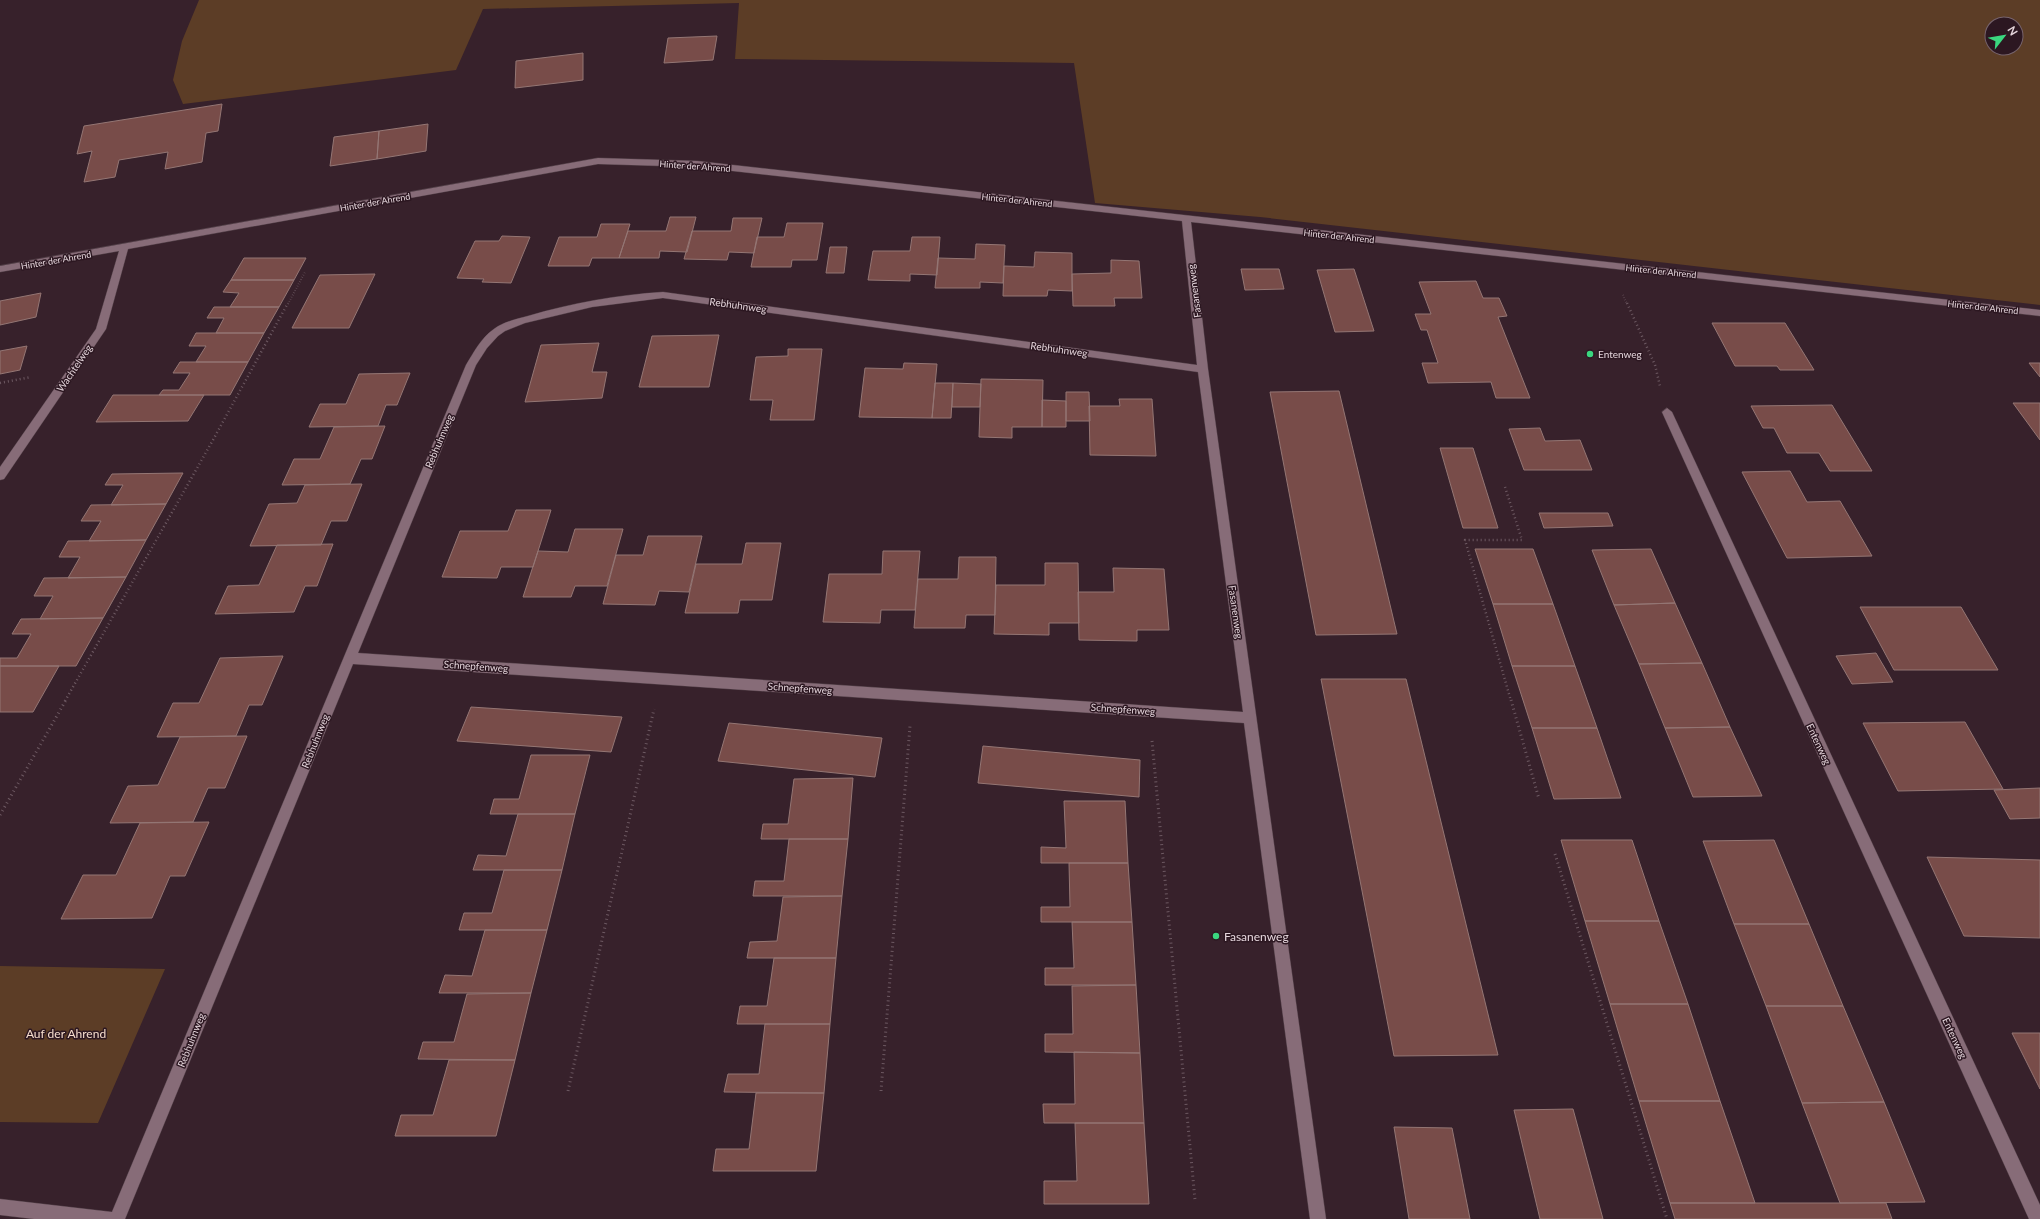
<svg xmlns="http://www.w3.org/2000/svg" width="2040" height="1219" viewBox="0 0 2040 1219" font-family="Lato,sans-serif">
<rect width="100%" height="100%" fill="#37212b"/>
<!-- green -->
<path fill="#5c3d26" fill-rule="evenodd" d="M199,0H2040V305L1260,217L1095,203L1074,63L735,59L739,3L483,9L456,70L183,104L173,80L182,41ZM1992,24H2016V48H1992Z
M0,966L165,969L98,1123L0,1122Z"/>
<!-- building -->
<path fill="#784c49" stroke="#947674" d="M717,36L713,60L664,63L668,38Z
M583,53V80L515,88L516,61Z
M222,104L218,131L206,133L202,162L165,169L168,152L119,160L115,177L84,182L92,151L77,154L84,126Z
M428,124L426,151L377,159L379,131Z
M379,131L377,159L330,166L334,137Z
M670,217H696L687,252L660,251L659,258H619L628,231H666Z
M733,218H762L754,253L729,252L727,260L684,259L692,231H731Z
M787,223H823L817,260H792L791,267H751L757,237H784Z
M601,224H630L619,258H592L589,266H548L559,237H597Z
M502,236L530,237L511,283L482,282L484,279L457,278L475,241H499Z
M912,237H940L937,275L910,274V281L868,280L873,251H910Z
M976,244L1005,245L1003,283L980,282V288H935L938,258L975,259Z
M830,247H847L844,273H826Z
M1035,252L1072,253V291L1048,290L1047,296H1003L1004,266L1034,267Z
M244,258H306L294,280H231Z
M1111,260L1139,261L1142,298H1114L1115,306H1073L1072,274L1111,273Z
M1241,269H1279L1284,289L1245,290Z
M1354,269L1374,331L1335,332L1317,270Z
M375,274L349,328H292L320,275Z
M231,280H294L279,307H230L239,293L223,292Z
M1476,281L1483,298H1499L1507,316L1498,317L1530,398H1496L1491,382L1428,383L1422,363H1438L1427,330H1421L1415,314H1431L1419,282Z
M41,293L36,317L0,325V301Z
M214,307H279L264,333H216L224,318H207Z
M1712,323H1785L1814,370H1780L1777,366H1735Z
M196,333H264L248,362H196L206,346H189Z
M719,335L709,387H639L652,336Z
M599,343L592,372H607L602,398L525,402L541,345Z
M27,346L20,370L0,374V351Z
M788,349H822L814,420H770L773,400H750L756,357L788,356Z
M180,362H248L230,395H159L163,390H179L190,373H173Z
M904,363L937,364L932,418L859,417L865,368L903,369Z
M2029,363H2040V377Z
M410,373L397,405H386L378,426L309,427L320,404H346L359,374Z
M981,379L1043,380L1042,427H1012V438L979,437Z
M935,383H953L951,418H932Z
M953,383L981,384L980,407H952Z
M1339,391L1397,634L1316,635L1270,392Z
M1066,392H1089L1090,421H1066Z
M113,395H204L188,421L96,422Z
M1119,399H1152L1156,456L1090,455L1089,406H1120Z
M1042,400L1066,401V427H1042Z
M2013,403H2040V440Z
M1832,405L1872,471H1830L1819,453H1787L1774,428H1763L1751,406Z
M385,426L372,459H361L350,484L282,485L294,459H320L334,427Z
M1540,428L1545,441L1580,440L1592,470H1524L1509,429Z
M1440,448H1473L1498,528H1463Z
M1790,471L1807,502L1840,501L1872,556L1787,558L1742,472Z
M183,473L166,504L111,505L123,485H105L112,474Z
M362,484L347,521H331L321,545L250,546L269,504L297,503L305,485Z
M166,504L146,540L89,541L101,521H81L91,505Z
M516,510H551L533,567H501L497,578L442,577L460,531H508Z
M1539,513H1608L1613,526L1544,528Z
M575,529H623L607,586H575L571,597H523L538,551L568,552Z
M648,536H702L689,592L659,591L655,605L603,604L616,555H643Z
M146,540L126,577L68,578L80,557H59L68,541Z
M746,543H781L772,600H740L738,613H685L696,564H742Z
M333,544L317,586H305L294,612L215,614L228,586L259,585L277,545Z
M1475,549H1533L1553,604H1493Z
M1651,549L1675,603L1614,605L1592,550Z
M883,551H920L915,610H881L880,623L823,622L829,574H882Z
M959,557H996L995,615H966L965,628H914L918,579H958Z
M1045,563H1078L1079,623H1049V635L994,634L996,585H1045Z
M1113,568L1164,569L1169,630H1137V641L1079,640L1078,592H1114Z
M126,577L103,618L40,619L53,596H34L44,578Z
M1675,603L1702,663L1639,664L1614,605Z
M1493,604H1553L1575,666H1512Z
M1860,607H1961L1998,670H1894Z
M103,618L76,666H0V658H17L31,634H12L21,619Z
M1876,653L1893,682L1852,684L1836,656Z
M283,656L262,705H249L236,736L157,737L173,703H199L220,658Z
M1702,663L1730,727L1665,728L1639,664Z
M0,666H59L33,712H0Z
M1512,666H1575L1597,728H1532Z
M1321,679H1406L1498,1055L1394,1056Z
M471,707L622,717L611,752L457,741Z
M1965,722L2003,789L1898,791L1863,723Z
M729,723L882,738L875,777L718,761Z
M1730,727L1762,796L1693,797L1665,728Z
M1532,728H1597L1621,798L1554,799Z
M247,736L225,788H208L193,822L110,823L128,786L158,785L180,737Z
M983,746L1140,760L1139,797L978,783Z
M531,755H590L575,814H490L494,799H519Z
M853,778L848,839H761L763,824H788L794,779Z
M2040,788V818L2010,819L1994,790Z
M1064,801H1125L1128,863H1041V847L1066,848Z
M518,814H575L562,870H473L478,855L506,856Z
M209,822L185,876H170L152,918L61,919L83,875H116L140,823Z
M789,839H848L842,896H753L755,881H784Z
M1561,840H1632L1659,921H1585Z
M1774,840L1809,924H1734L1703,841Z
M1927,857L2040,860V938L1964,936Z
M1069,863H1128L1132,922H1041V907H1070Z
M504,870H562L547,930H459L464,913H492Z
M842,896L836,958H747L750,942L777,941L783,897Z
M1585,921H1659L1688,1004H1610Z
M1072,922H1132L1136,985H1045V968H1074Z
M1734,924H1809L1843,1006H1766Z
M485,930H547L531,993H439L445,975L472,976Z
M774,958H836L830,1024H737L740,1006H767Z
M1136,985L1140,1053L1045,1052V1034H1073L1072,986Z
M531,993L515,1060L418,1059L423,1042H454L467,994Z
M1610,1004H1688L1720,1101H1639Z
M1766,1006H1843L1884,1102L1802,1103Z
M765,1024H830L824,1093L724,1092L728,1074H759Z
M2012,1033H2040V1089Z
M1074,1052L1140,1053L1144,1123H1044L1043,1104H1075Z
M449,1060H515L496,1136H395L401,1115H433Z
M756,1093H824L816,1171H713L716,1149H749Z
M1639,1101H1720L1755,1203H1670Z
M1884,1102L1925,1202L1840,1203L1802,1103Z
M1573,1109L1603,1219H1540L1514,1110Z
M1075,1123H1144L1149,1204H1044V1181H1077Z
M1394,1127L1452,1128L1470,1219H1409Z
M1670,1203H1886L1892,1219H1675Z"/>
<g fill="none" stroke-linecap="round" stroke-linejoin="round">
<defs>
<path id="minor" d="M598,158L697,161L2040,310V316L1191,222L1208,369L1326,1219H1310L1244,723L353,664L125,1219H34L0,1215V1199L112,1212L466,365C474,352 481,338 494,329C503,322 517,319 528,316C572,303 617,295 663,292L1197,365L1182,221L697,167L598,164L128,249L106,329L4,479L0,480V467L96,329L119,251L0,272V266ZM663,298L1198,372L1243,712L358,653L476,365L487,348L498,336L505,331L525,323L592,307Z
M1667,408L1672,412L2040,1205V1219H2029L1662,412Z"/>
</defs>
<!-- minor casing -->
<use href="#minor" stroke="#513f47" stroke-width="1"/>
<!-- path-far2 -->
<path stroke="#6d5962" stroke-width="2" stroke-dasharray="0.5 2" stroke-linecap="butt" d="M1623,295L1627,304
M288,304L305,272"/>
<!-- path-far1 -->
<path stroke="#6d5962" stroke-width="2.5" stroke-dasharray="1 3" stroke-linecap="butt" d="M1627,303L1655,365L1660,386
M0,383L31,377
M1505,487L1522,540H1465L1511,701
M65,701L213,440L288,303"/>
<!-- path -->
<path stroke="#6d5962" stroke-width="3" stroke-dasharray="1 3.5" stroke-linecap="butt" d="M1511,700L1539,799
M1152,741L1195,1200
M0,815L66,700
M1555,854L1667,1219
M568,1091L654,709
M881,1091L910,726"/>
<!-- minor -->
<use href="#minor" fill="#876c78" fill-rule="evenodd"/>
</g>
<!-- markers -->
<g fill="#3ad77f" stroke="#2c1721" stroke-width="1.5">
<circle cx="1590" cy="354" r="4"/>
<circle cx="1216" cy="936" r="4"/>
</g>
<g text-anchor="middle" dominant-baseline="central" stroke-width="3" stroke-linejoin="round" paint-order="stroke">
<!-- far-street labels -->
<g font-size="9" fill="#e5d6dc" stroke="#2c1721">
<text transform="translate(695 166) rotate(4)">Hinter der Ahrend</text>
<text transform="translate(1017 200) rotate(6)">Hinter der Ahrend</text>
<text transform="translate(375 202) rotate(-10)">Hinter der Ahrend</text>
<text transform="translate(1339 236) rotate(6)">Hinter der Ahrend</text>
<text transform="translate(56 260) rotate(-10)">Hinter der Ahrend</text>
<text transform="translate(1661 271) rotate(6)">Hinter der Ahrend</text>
<text transform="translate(1983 307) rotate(6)">Hinter der Ahrend</text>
</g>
<!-- street labels -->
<g font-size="10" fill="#e5d6dc" stroke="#2c1721">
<text transform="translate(1194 291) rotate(-97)">Fasanenweg</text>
<text transform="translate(738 305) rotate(8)">Rebhuhnweg</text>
<text transform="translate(1059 349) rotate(8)">Rebhuhnweg</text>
<text transform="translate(74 368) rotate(-56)">Wachtelweg</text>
<text transform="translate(439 441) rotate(-67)">Rebhuhnweg</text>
<text transform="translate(1236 612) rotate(82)">Fasanenweg</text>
<text transform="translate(476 666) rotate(4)">Schnepfenweg</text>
<text transform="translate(800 688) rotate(4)">Schnepfenweg</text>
<text transform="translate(1123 709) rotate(4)">Schnepfenweg</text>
<text transform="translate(315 741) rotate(-68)">Rebhuhnweg</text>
<text transform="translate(1819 744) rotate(65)">Entenweg</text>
<text transform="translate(1955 1038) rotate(65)">Entenweg</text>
<text transform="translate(191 1040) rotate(-68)">Rebhuhnweg</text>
</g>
<!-- poi labels -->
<g font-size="10" fill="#e5d6dc" stroke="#2c1721" text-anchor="start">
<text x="1598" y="354">Entenweg</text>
</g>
<!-- near-poi labels -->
<g font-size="12" fill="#e5d6dc" stroke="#2c1721" text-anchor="start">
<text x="1224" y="936">Fasanenweg</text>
</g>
<!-- near-park labels -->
<g font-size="12" fill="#f7decd" stroke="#2c1721">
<text x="66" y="1033">Auf der Ahrend</text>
</g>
</g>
<!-- north arrow -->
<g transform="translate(2004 36) rotate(59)"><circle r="19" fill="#2c1721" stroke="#76636c"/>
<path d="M0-3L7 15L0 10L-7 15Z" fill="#3ad77f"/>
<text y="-6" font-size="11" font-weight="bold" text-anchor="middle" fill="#e5d6dc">N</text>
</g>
</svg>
